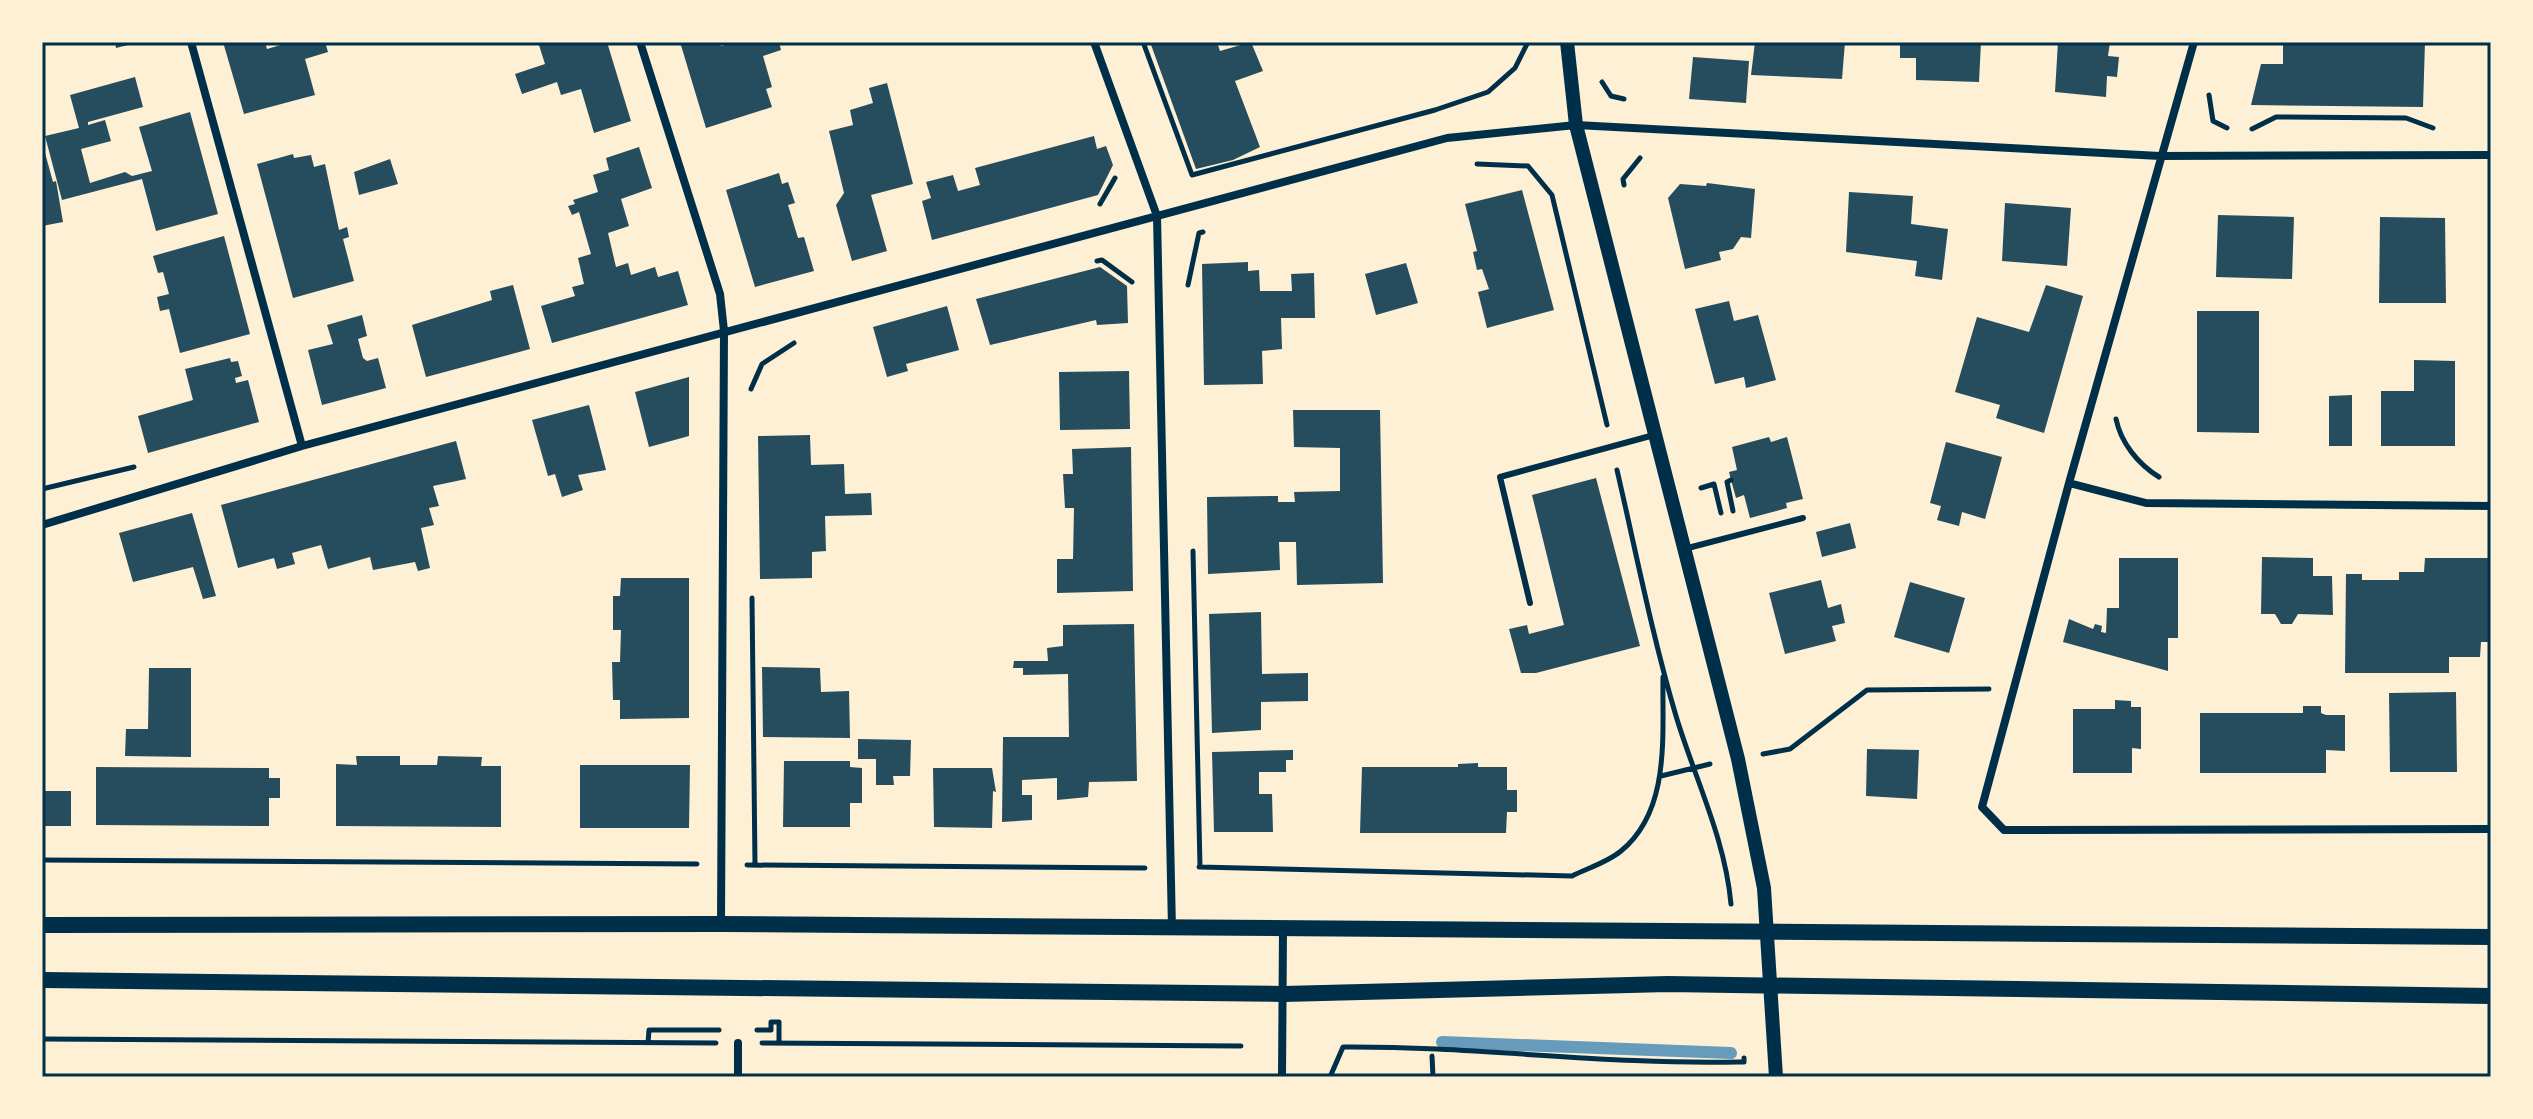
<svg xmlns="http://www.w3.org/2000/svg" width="2533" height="1119" viewBox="0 0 2533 1119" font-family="Helvetica,sans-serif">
<rect width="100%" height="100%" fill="#fdf0d5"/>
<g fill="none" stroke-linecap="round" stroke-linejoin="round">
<!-- stream -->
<path stroke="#669bbc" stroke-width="12" d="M1442,1042L1731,1053"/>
</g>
<!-- building -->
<path fill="#264d5e" d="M115,42H136V43L116,48Z
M223,42H265L267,49L291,42H325L328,52L305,59L315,95L244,114Z
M538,42H607L631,121L594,133L581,89L561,95L557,82L522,94L515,74L545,64Z
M680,42H719L721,46L735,42H779L781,50L763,56L772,87L766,89L772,107L706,128Z
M1150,42H1217L1220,51L1251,42L1263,71L1235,81L1260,147L1233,160L1196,169Z
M1755,42H1845L1842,79L1751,75Z
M1900,42H1981L1979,82L1916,80V58H1900Z
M2058,42H2110L2108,56L2119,57L2117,77L2107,76L2106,97L2055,92Z
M2283,42H2425L2423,107L2251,105L2261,64H2283Z
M1693,57L1749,61L1746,103L1689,99Z
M135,77L143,107L88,122V125L105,120L111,141L81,149L90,183L125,172L132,176L152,171L139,127L190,112L218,214L156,231L142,179L62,200L45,136L79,128L70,95Z
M887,83L913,184L871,195L887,251L852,261L836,205L844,193L829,131L853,125L850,110L873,103L869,88Z
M1094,136L1097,149L1106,146L1113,165L1098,195L932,240L922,201L931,198L926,182L953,175L958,191L980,185L975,168Z
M42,142L53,182L56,181L63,222L42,226Z
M639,147L652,188L621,199L629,226L608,233L616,267L628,263L631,275L655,267L658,277L678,271L688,305L552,343L541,306L575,296L572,287L584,284L578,258L591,254L579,212L572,215L568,206L575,204L573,200L598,192L593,175L609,170L606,158Z
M293,154L294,158L311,155L314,167L325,164L339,230L347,227L349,237L343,239L354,281L293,298L257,164Z
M390,159L398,184L359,195L354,172Z
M779,173L782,184L788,182L795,203L788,205L798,238L804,237L814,271L755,287L726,190Z
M1707,183L1755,189L1751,238L1741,237L1733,249L1719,252L1721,260L1685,269L1668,198L1680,184L1706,186Z
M1522,190L1554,310L1487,328L1478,292L1489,289L1482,269L1477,270L1473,252L1477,251L1465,204Z
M1849,192L1913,196L1911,224L1948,229L1942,280L1915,276L1917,261L1846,252Z
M2005,203L2071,208L2067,266L2002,261Z
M2218,215L2294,217L2292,279L2216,277Z
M2380,217L2445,218L2446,303H2379Z
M224,236L250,334L180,353L169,309L160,311L157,297L169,294L163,272L158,273L153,256Z
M1248,262V271L1259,270L1260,291H1292L1291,274L1314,273L1315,318H1281L1282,349L1262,351L1263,384L1204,385L1202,264Z
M1406,263L1418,303L1376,315L1365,274Z
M1100,267L1127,286L1128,323L1097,325L1096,320L990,345L976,299Z
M513,285L530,349L426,377L412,325L492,300L490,291Z
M2046,285L2083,296L2044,433L1996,418L2000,405L1955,392L1977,317L2029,332Z
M1729,301L1734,321L1758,315L1776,380L1746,388L1744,377L1715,384L1695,309Z
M947,306L959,350L906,364L908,371L887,377L873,327Z
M2197,311H2259V433L2197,432Z
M362,315L367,336L358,339L363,358L367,361L378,358L386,388L322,405L308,350L333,344L327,325Z
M230,358L231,362L238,361L242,376L235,378L236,383L248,380L259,422L148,453L138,416L193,400L185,369Z
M2414,360L2455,361V446H2381V391H2414Z
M1129,371L1130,429L1060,430L1059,372Z
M689,377V436L649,447L635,392Z
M2352,395V446H2329V396Z
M589,405L606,470L578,475L583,490L562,497L555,474L548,476L532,420Z
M1293,410H1380L1383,583L1297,585L1296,542H1279L1280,570L1208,574L1207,497L1278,496V502H1295L1294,492L1340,491V448L1294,447Z
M810,435L811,465L844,464L845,494L871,493L872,515L825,516L826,551L812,552V578L760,579L758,436Z
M1769,437L1771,442L1787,437L1803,499L1786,503L1787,508L1750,518L1744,495L1736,498L1731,480L1729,472L1737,470L1732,447Z
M456,441L466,479L433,486L439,506L429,508L434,525L421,528L430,568L418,571L415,562L373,570L370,557L328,569L321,545L292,553L295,564L277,569L274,558L238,568L221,505Z
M1946,442L2002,457L1985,519L1962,512L1959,526L1937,520L1941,506L1930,503Z
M1131,447L1133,591L1057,593V559H1073L1074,508H1065L1063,474H1073L1072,449Z
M1596,478L1640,646L1536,673H1521L1509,629L1527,625L1529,634L1564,625L1532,495Z
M192,513L216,596L203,599L193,567L133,582L119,533Z
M1850,523L1856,548L1822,557L1816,532Z
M2262,557L2313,558V576H2332L2333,615L2298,614L2292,624H2281L2275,614H2261Z
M2119,558H2178V638H2168V671L2063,642L2069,619L2093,629L2095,624L2102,626L2101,632L2106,633L2107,608H2119Z
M2425,558H2491V642H2481L2480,657H2449V673H2345L2346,574H2362V580H2399V572H2424Z
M621,578H689V718L620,719V700H613L612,662H620L621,630H613V596H620Z
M1821,580L1828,608L1841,604L1845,623L1832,626L1836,641L1785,654L1769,593Z
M1910,582L1965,598L1949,653L1894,637Z
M1261,612L1262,674L1308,673V701L1261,702V730L1212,733L1209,614Z
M1134,624L1137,781L1089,782L1088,797L1057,800V778L1022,780V795H1032V820L1002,822L1003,737H1069L1068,674L1023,675V668H1013L1014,661H1048L1047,648L1063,646V625Z
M762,667L820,668L821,692L849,691L850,738L763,737Z
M149,668H191V757L125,756L126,729H148Z
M2456,692L2457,772H2390L2389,693Z
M2115,700L2131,701V707H2141V749L2132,748V773H2073V709H2115Z
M2303,706H2321V713L2326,715H2345V751L2326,750V773H2200V713H2303Z
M858,739L911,740L910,776H893L894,785H876V759H858Z
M1867,749L1919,750L1917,799L1866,796Z
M1293,750V760H1286V772H1259V794H1272L1273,832H1214L1212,752Z
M356,756H400V765H437L438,756L482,757L481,766H501V827L336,826V764L357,765Z
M784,761H850V767L862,768V803H850V827H783Z
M1478,763V767H1507V790H1517V812H1507L1506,833H1360L1362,767H1458V764Z
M580,765H690L689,828H580Z
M96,767L269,768V778H280V798H269V826L96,825Z
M933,768H992L996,792L993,791L992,828L934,827Z
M42,791H71V826H42Z
M314,1074H339V1077H314Z"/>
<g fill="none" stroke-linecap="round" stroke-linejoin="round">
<!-- path -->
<path stroke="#003049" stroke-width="5" d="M1143,42L1192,175L1435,110L1488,92L1515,68L1528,42
M1602,82L1611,96L1624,99
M2209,95L2213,121L2227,128
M2252,129L2276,117L2406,118L2433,128
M1477,164L1528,166L1552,195L1607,425
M1624,185L1623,179L1640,158
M1100,204L1115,178
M1097,261L1102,260L1132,282
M1188,285L1199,233L1203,232
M751,389L762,364L794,343
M2116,419C2121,443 2138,464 2159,477
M1617,470C1636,552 1652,635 1676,716C1695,779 1725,838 1731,904
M1731,480L1727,482L1733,511
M1701,488L1714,484L1721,513
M42,489L134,467
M1193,551L1200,867
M752,598L755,865
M1763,754L1790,749L1867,690L1989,689
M1661,776L1710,764
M42,860L697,864
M747,865L1145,868
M1199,867L1572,876C1588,868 1608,862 1621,851C1671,810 1662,735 1663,677
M757,1030H771V1022H779V1043
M42,1039L716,1043
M648,1043L649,1030H719
M762,1043L1241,1046
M1432,1056L1433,1077
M1330,1077L1343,1047C1475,1046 1606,1065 1738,1062H1744V1058"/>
<!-- service -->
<path stroke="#003049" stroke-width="6" d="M1684,549L1803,518
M1530,603L1500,477L1654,435"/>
<!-- minor -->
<path stroke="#003049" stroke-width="8" d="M191,42L302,446
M640,42L720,294L724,331L721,923
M1094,42L1157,216L1172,929
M2194,42L2069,483L1982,807L2004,830L2491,829
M2069,483L2146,503L2491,506
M42,525L302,446L1447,138L1576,125L2160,156L2491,155
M738,1077V1043
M1282,1077L1283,929"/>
<!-- tertiary -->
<path stroke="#003049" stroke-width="14" d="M1567,42L1576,125L1738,759L1764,888L1776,1077"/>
<!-- secondary -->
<path stroke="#003049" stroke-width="16" d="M42,925L721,924L2491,937
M42,980L1284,994L1668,984L2491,996"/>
</g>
<!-- border -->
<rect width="2533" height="1119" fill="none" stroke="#fdf0d5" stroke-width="88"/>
<rect x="44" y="44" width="2445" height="1031" fill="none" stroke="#003049" stroke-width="3"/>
</svg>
